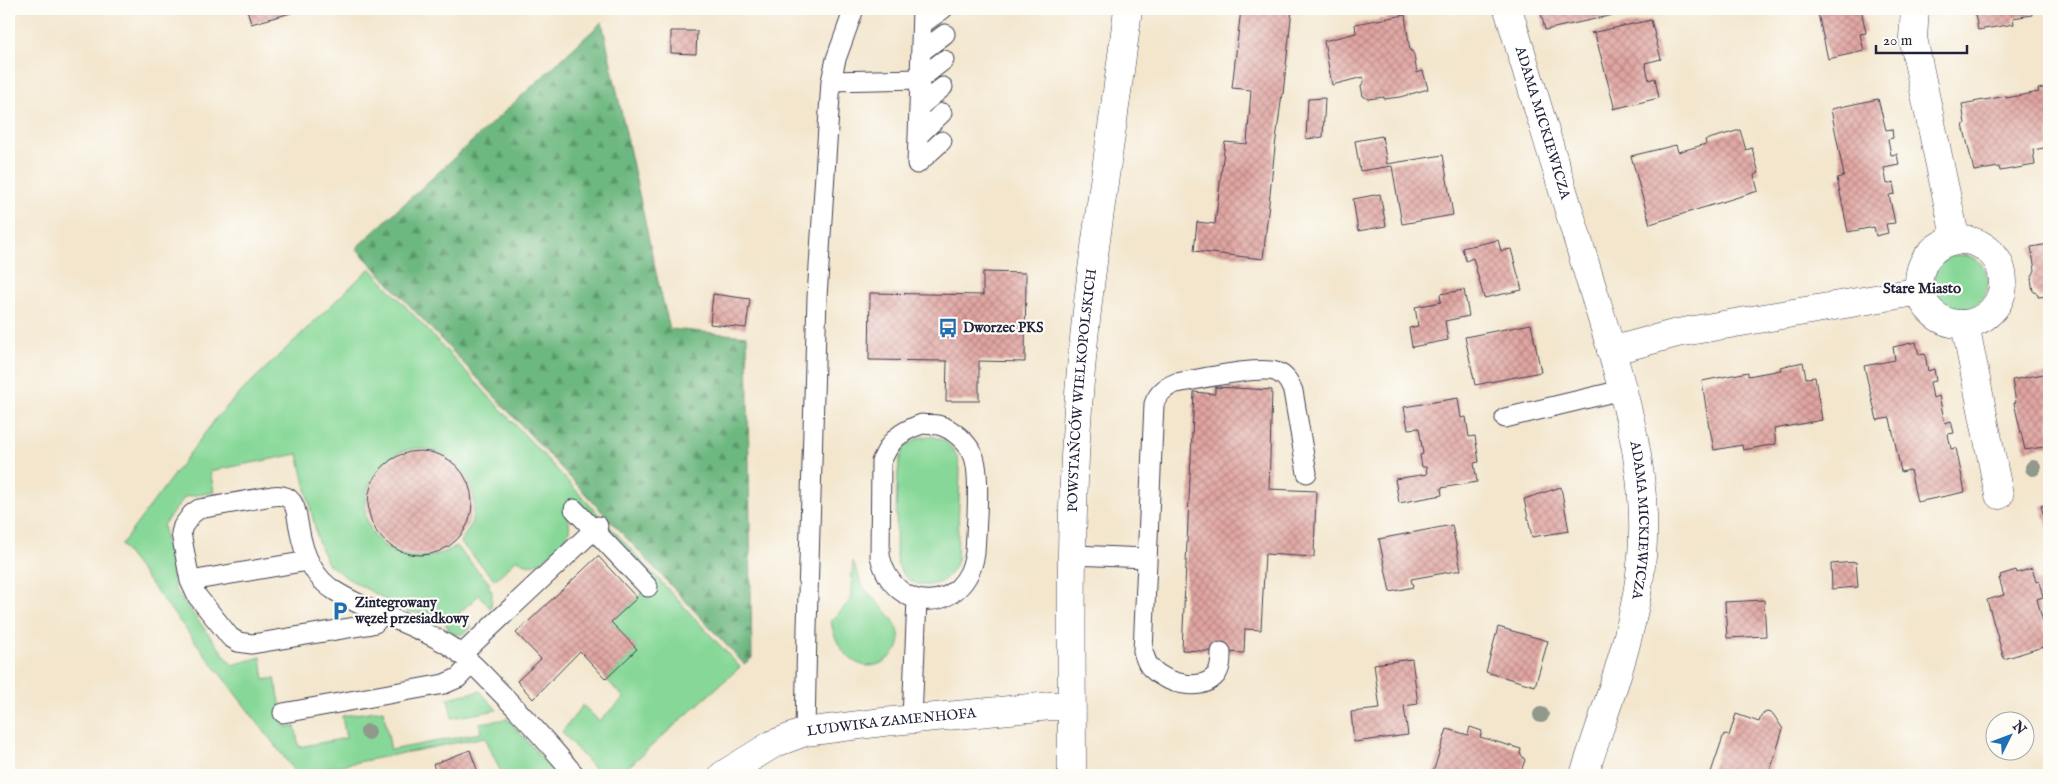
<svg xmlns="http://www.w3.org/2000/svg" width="2058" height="784" viewBox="0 0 2058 784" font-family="'IM FELL English',serif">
<defs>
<pattern id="forest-firs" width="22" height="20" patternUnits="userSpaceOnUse" patternTransform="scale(1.25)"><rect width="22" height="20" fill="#6db880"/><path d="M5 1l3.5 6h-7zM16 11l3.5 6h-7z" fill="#59956a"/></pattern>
<pattern id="building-cross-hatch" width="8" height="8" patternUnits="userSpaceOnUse" patternTransform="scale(1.25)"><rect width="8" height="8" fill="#e1a5a1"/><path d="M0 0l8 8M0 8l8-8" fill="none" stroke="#b68684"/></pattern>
</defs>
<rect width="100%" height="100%" fill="#fdfcf7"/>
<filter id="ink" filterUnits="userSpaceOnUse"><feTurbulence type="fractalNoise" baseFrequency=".02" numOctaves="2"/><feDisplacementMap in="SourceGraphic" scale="10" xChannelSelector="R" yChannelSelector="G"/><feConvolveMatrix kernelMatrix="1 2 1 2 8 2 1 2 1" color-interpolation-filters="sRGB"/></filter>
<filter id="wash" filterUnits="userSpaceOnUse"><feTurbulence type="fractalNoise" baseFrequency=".0096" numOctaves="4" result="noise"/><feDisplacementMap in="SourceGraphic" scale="20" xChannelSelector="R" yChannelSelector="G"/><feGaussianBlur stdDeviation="1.12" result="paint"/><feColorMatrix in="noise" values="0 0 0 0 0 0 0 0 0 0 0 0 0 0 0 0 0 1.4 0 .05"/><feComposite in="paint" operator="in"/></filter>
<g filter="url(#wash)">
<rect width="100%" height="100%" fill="#f3e6cd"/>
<!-- grass -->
<path fill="#87d898" stroke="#547d6a" d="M1934 282a27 27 0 1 1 54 0a27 27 0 1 1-54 0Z
M370,268L740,667L619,775H600L562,732L583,705L599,721L624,698L606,679L637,649L611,622L654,582L579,502L566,514C569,520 570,524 569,530C567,539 561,543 555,549C544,560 532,572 517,559L495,580L460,542C508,482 423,413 378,470C370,480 364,495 365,509C369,555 421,569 456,546L490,584L488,586L492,592L491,609L479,595L459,613L472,627C465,634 457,638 449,630L444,620L439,615L408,612L347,578L328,564L319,545L298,454L210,471L214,492L185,497L163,525L175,590L232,665L261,657L264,680L275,678L285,727L295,726L299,747L346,738L342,716L383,710L391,750L481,733L479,723L508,719L557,775H502L485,737L297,774L121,545L217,417L245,388Z
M929,436C948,438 959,452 960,471L957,560C947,596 901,592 896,557C897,536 894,465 903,450C909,441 919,437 929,436Z
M853,561C856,570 859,578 863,586C875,604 907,622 898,648C870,686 836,657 831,621L850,601Z
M480,691L497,710L452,718L448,698Z"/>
<!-- forest -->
<path fill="url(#forest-firs)" stroke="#486d5e" d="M602,22L658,282L670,329L747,336L752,658L744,664L356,248Z"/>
<g id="blocks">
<!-- building -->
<path fill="url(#building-cross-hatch)" d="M247,9H297L298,11L251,24Z
M1241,9H1292L1283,94H1282L1275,147L1263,259L1194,251L1197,222L1215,224L1225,142L1247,144L1251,90L1232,88Z
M1540,9H1636V10L1545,30Z
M1817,9H1861L1866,33L1860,34L1864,51L1828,59Z
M1974,9H2031L2032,15L2013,18L2014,24L1978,30Z
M1405,15L1410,51H1412L1414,55L1417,73L1423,71L1428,89L1400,97L1384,99V97L1368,99L1363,96L1361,86L1364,81L1363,77L1332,85L1324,41L1356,33L1355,24Z
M1651,20L1661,59L1645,63L1649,80L1655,78L1659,98L1613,109L1614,106L1595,34L1591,33Z
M671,31H697L696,54L671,53Z
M2049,87V147L2033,150L2035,165L2000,171L1999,167L1974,171L1963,125L1965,124L1962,104L2006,96V98L2039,92L2038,89Z
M1325,98L1323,137L1306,139L1308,99Z
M1878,99L1886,130L1892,129L1893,138L1888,139L1891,155L1897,154L1899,165L1884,168L1887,184L1893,182L1895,194L1889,195L1895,223L1886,224L1888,233L1876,236L1874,227L1848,232L1837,178L1844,176L1831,109Z
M1740,130L1746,150L1752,148L1759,173L1754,175L1758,191L1650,224L1631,156L1676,145L1678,152L1706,144L1705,140Z
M1382,136L1387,164L1443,155L1453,215L1402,224L1392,166L1360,171L1355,141Z
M1380,194L1386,226L1358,231L1353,199Z
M1498,240L1501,251L1511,249L1522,290L1484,298L1473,258L1466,261L1462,248Z
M2049,244V296L2038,297V294L2033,291L2031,279L2035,270L2031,247Z
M983,272L1026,273L1025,362L979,361V401H946L947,361L869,360L870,293L983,295Z
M1464,290L1469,316L1445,321L1448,340L1412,347L1409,328L1418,326L1415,307L1441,302L1440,294Z
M713,294L750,299L746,328L710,324Z
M1531,324L1541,372L1475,385L1465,337Z
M1916,342L1919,355L1925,354L1928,371L1934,369L1936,381L1930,382L1933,398L1939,396L1945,423L1951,421L1954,433L1948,434L1951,449L1956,448L1965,492L1917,502L1910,470L1901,472L1890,418L1877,420L1864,366L1895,360L1893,347Z
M1803,362L1806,378L1815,377L1822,420L1774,429L1776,444L1743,450L1742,445L1714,450L1710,429L1709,428L1702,381L1748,372V376L1781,370L1780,367Z
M2049,373V446L2025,450L2014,403L2016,402L2012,380Z
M1215,387L1272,390L1269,489L1316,491L1314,557L1265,554L1261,630L1245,629L1244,653L1182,650L1194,392L1215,394Z
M1458,398L1461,418L1466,417L1469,437L1475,436L1479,462L1474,463L1477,482L1441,488L1442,495L1399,503L1395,479L1427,474L1426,467H1422L1420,455L1423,454L1419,428L1408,429L1404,407Z
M368 503a52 52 0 1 1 104 0a52 52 0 1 1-104 0Z
M1561,487L1569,531L1532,537L1524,499Z
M2049,504V532L2041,506Z
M1452,525L1461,570L1411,579L1413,587L1390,592L1379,539Z
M598,556L637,598L611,622L637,649L606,679L580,651L533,699L517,681L541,659L516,633Z
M1856,562L1858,587L1832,589L1831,564Z
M2032,568L2036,582L2039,581L2043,597L2037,599L2049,645L2004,659L1987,600L2004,595L1999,578H2001L2000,575L2016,570L2017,573Z
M1764,600L1766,636L1727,638L1725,602Z
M1498,627L1548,641L1535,686L1486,672Z
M1412,659L1418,704L1404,706L1408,735L1354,742L1351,712L1380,709L1374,664Z
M1767,712L1773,714L1783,729L1769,775H1710L1724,734L1729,736L1736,714L1759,722L1762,714Z
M1470,727L1482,731L1480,737L1521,749L1520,753L1525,760L1522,769L1514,771L1512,775H1432L1447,729L1468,735Z
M470,750L479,775H437L433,764Z"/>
</g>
</g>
<g filter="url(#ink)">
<use href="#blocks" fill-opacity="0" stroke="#413f51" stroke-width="1"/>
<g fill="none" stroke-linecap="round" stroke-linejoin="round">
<defs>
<path id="service" d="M922,24L943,9
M921,52L945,34
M831,81L920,79L922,9
M919,107L943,87
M918,136L942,113
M917,164L920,79L944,60
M917,164L942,141
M1505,418L1622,390
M922,424C927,425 933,424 938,425C952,428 969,443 974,457C981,477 976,530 975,553C966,614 894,617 880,556L881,462C891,439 899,432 922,424Z
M574,509L648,587
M1073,555L1147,558
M190,581L308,561
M383,613L375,623L367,625L252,644L238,642L230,637L197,596L190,581L181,533L183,526L192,514L199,509L272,496C279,495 287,495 292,502C297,508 297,519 299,527C303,553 312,577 335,591C370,613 412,623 448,645C466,656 482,673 496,688C524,716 550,745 575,775
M1221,652C1221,660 1221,668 1216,675C1200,693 1166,683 1151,668C1146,663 1145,657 1143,651L1154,404C1158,393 1165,387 1176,383C1196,380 1265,364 1279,373C1287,377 1290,384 1293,391L1307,473
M461,655L598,526
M283,713L444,684L458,678L471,664
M912,719L917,599
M805,732L807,628L817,297L831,81L836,59L854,9"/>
<g id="minor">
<path id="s1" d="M1508,9C1535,99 1563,189 1590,280C1617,369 1650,461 1642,556C1636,631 1607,704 1584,775"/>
<path d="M1915,9L1913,38L1956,241"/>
<circle cx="1961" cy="282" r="42"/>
<path d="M1965,324L1999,495"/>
<path d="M1611,351L1677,333L1921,291"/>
<path id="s2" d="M723,775L773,744L805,732L883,722L1051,706H1071"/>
</g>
<g id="tertiary">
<path id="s3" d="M1072,775C1072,653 1069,530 1078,408C1087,274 1112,142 1128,9"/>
</g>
</defs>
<!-- service casing -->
<use href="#service" stroke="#413f51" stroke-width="21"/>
<!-- minor casing -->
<use href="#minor" stroke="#413f51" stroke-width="29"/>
<!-- tertiary casing -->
<use href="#tertiary" stroke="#413f51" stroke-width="29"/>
<!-- service -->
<use href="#service" stroke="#fff" stroke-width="19"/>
<!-- minor -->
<use href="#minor" stroke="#fff" stroke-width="28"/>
<!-- tertiary -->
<use href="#tertiary" stroke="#fff" stroke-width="28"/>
</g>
<!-- trees -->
<g fill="#91988c">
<circle cx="2033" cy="468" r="8"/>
<circle cx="1541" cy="715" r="8"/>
<circle cx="368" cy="732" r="8"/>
</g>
</g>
<!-- icons -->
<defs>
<symbol id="bus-bare" viewBox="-9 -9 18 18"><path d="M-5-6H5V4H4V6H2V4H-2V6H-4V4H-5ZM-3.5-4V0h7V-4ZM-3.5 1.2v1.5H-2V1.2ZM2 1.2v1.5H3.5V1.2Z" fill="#1f6fb2" stroke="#fdfcf7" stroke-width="2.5" paint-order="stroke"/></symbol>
<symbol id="parking-bare" viewBox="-9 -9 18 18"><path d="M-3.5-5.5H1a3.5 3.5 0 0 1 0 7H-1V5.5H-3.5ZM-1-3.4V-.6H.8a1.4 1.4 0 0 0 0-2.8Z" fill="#1f6fb2" stroke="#fdfcf7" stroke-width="2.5" paint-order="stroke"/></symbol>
</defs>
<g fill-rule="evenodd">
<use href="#bus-bare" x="934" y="314" width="28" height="28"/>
<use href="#parking-bare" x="326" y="597" width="28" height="28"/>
</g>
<g text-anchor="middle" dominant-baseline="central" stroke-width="4.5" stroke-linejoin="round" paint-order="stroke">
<!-- street labels -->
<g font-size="14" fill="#22223b" stroke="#fdfcf7">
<text stroke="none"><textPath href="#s1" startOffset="119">ADAMA MICKIEWICZA</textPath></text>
<text stroke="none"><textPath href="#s3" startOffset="385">POWSTAŃCÓW WIELKOPOLSKICH</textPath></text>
<text stroke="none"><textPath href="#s1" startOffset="530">ADAMA MICKIEWICZA</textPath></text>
<text stroke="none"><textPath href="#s2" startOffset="180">LUDWIKA ZAMENHOFA</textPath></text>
</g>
<!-- poi labels -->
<g font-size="14" font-weight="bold" fill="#22223b" stroke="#fdfcf7" text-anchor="start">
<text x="963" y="328">Dworzec PKS</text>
<text x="355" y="603">Zintegrowany<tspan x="355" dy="16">węzeł przesiadkowy</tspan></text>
</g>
<!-- neighbourhood labels -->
<g font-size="15" font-weight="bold" fill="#22223b" stroke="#fdfcf7">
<text x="1922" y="288">Stare Miasto</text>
</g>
</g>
<!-- margin -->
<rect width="2058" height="784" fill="none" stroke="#fdfcf7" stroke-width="30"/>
<!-- north arrow -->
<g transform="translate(2010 736) rotate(48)"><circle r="24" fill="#fdfcf7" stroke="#a5a5ac"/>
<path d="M0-4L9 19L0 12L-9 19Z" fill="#1f6fb2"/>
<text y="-8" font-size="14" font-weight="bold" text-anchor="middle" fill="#22223b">N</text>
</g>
<!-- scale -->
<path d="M1876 45v8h91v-8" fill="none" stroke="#22223b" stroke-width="2.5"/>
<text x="1883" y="45" font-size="15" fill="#22223b" stroke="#fdfcf7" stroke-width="4" paint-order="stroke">20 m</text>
</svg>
